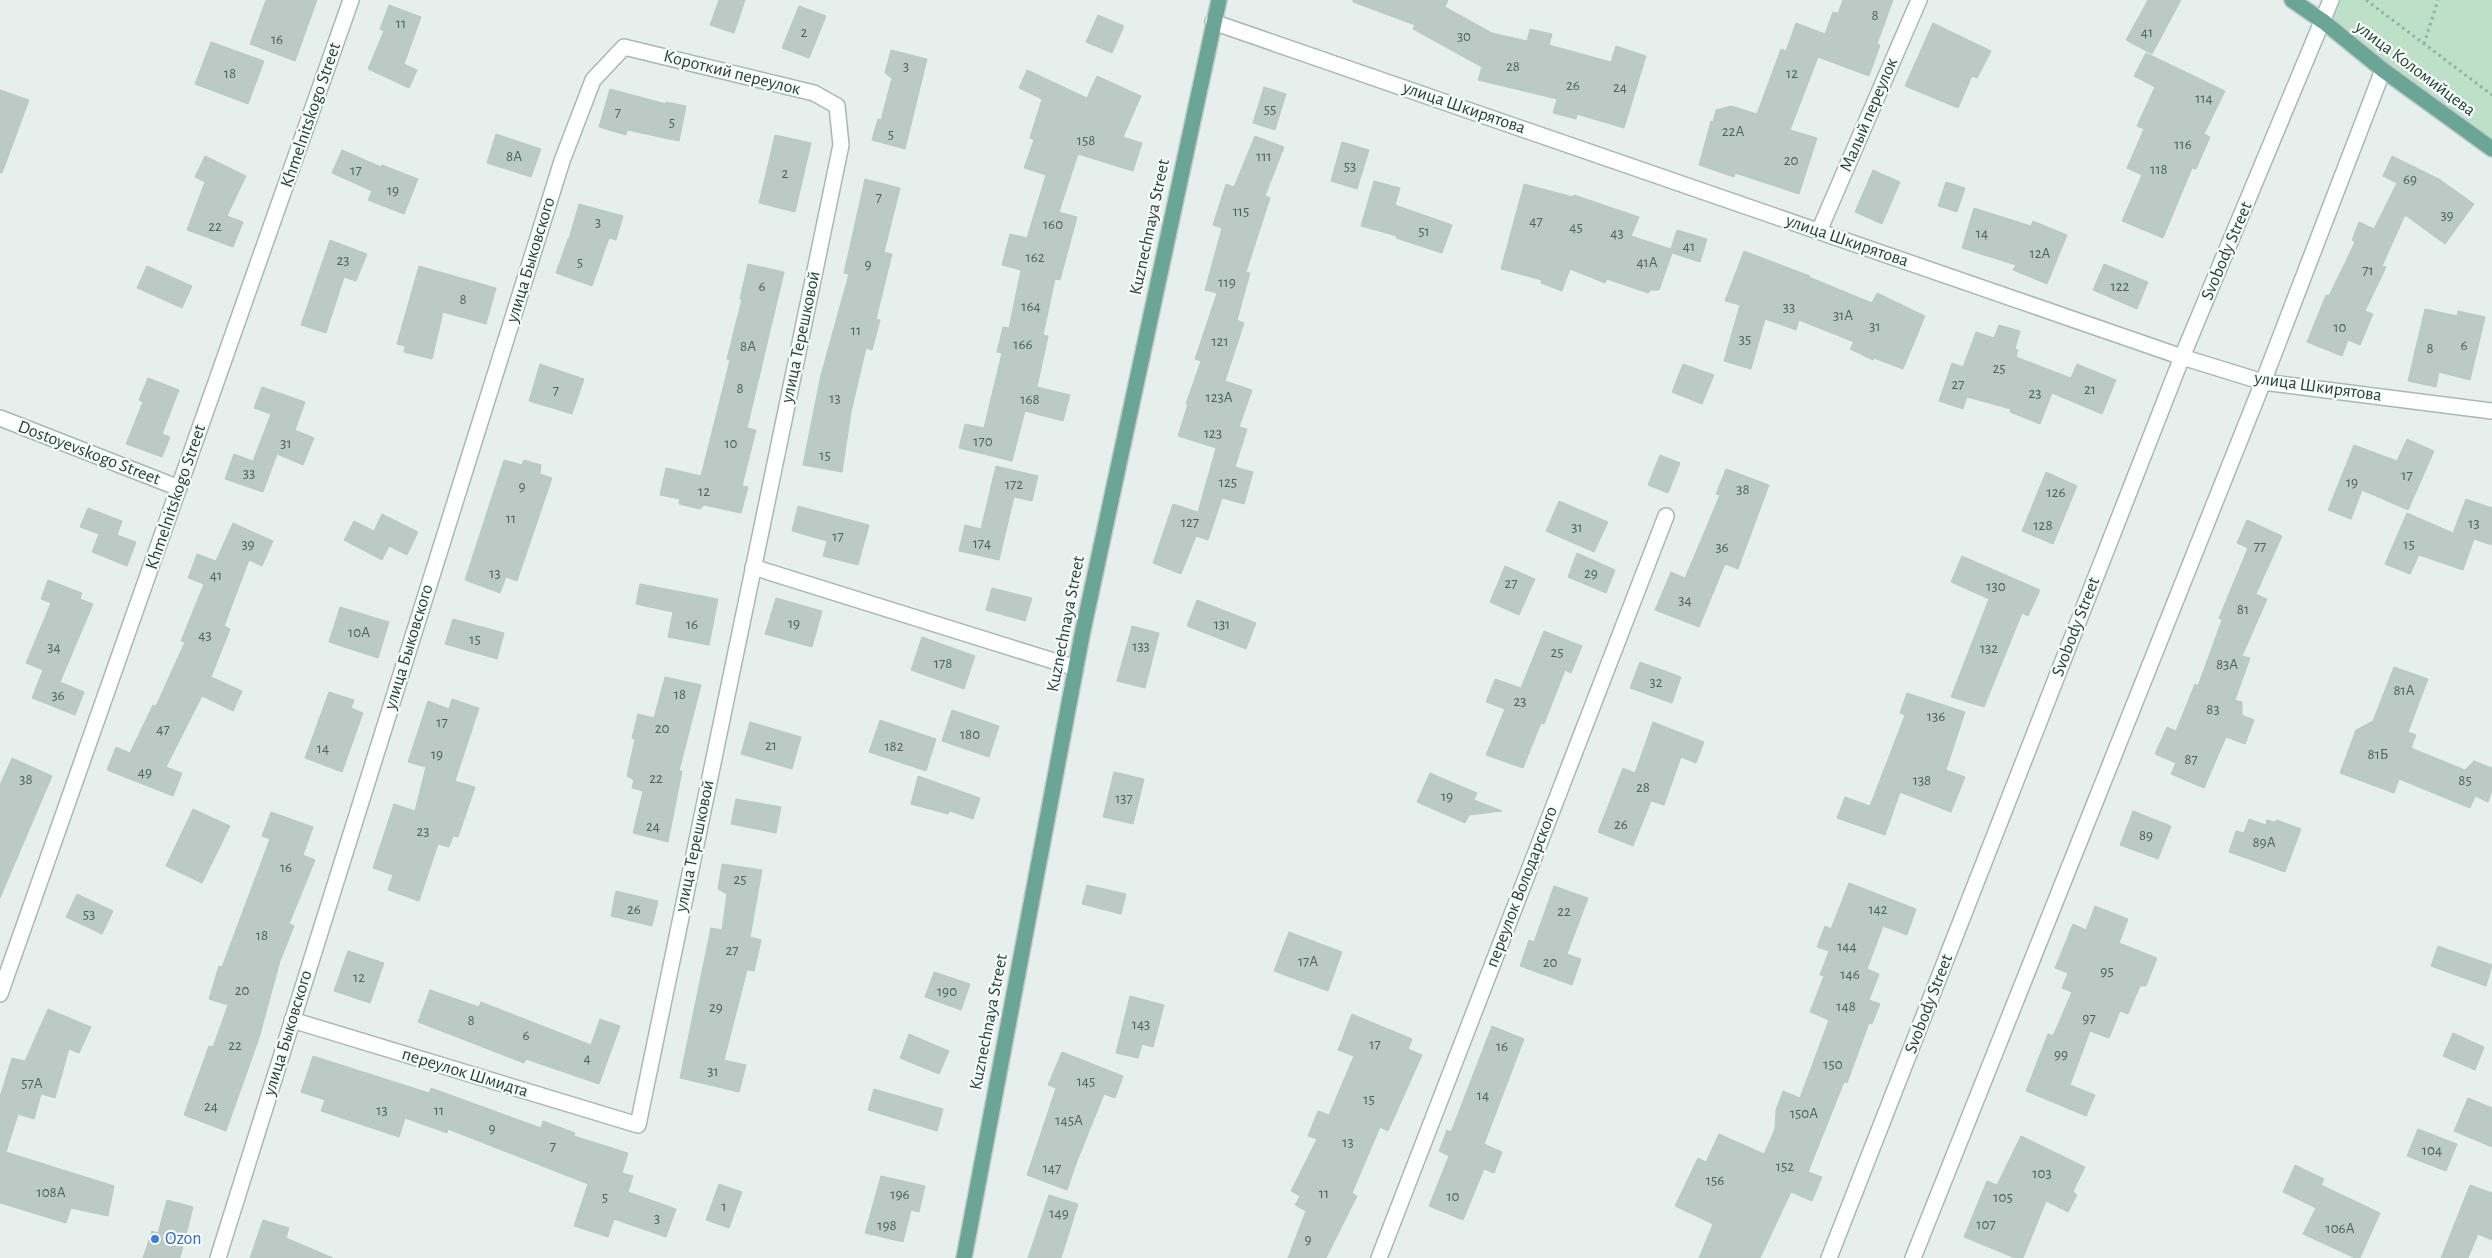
<svg xmlns="http://www.w3.org/2000/svg" width="2492" height="1258" viewBox="0 0 2492 1258" font-family="'Alegreya Sans',sans-serif">
<rect width="100%" height="100%" fill="#e6efeb"/>
<!-- green -->
<path fill="#bfe0c8" d="M2331,0H2492V149L2324,22Z"/>
<!-- building -->
<path fill="#bbcac4" stroke="#b8c9c2" d="M266,0H317L295,61L250,44Z
M719,0H745L734,33L710,25Z
M1353,0H1448L1445,7L1492,33L1527,41L1530,29L1552,34L1549,45L1611,62L1616,46L1646,56L1624,128L1577,114L1576,119L1553,113L1557,99L1478,80L1482,67L1413,29L1415,25L1353,2Z
M1843,0H1893L1877,44L1880,45L1869,76L1818,57L1790,130L1817,138L1799,194L1735,173L1734,177L1699,165L1711,121L1713,122L1716,110L1731,106L1757,114L1781,49L1786,51L1796,23L1825,34L1833,12L1838,13Z
M2148,0H2181L2152,54L2126,40Z
M389,5L421,17L404,64L417,70L409,88L368,69L384,31L380,29Z
M799,6L826,16L809,58L782,48Z
M1098,15L1124,26L1112,53L1086,42Z
M1933,23L1991,51L1977,78L1972,76L1958,108L1905,86Z
M211,42L264,61L248,104L195,84Z
M891,50L927,59L905,149L872,140L878,119L881,120L892,78L885,73Z
M2146,53L2225,91L2204,134L2210,137L2196,169L2192,168L2163,238L2122,221L2142,175L2127,168L2144,129L2137,126L2155,87L2134,76Z
M1027,70L1087,98L1097,76L1141,96L1123,137L1142,143L1133,171L1078,154L1059,212L1077,217L1060,280L1055,279L1043,335L1048,336L1037,387L1070,395L1063,421L1025,411L1012,461L959,448L965,424L984,428L1002,353L997,352L1003,327L1009,328L1021,270L1002,265L1010,234L1027,238L1046,175L1024,168L1034,140L1030,138L1042,99L1019,88Z
M1264,87L1286,94L1275,130L1253,123Z
M610,89L666,104V102L686,106L679,141L627,130L626,135L599,127Z
M0,90L29,100L2,173H0Z
M496,134L541,149L531,177L487,163Z
M775,135L811,143L795,212L759,203Z
M1255,136L1284,147L1265,196L1270,198L1246,272L1250,273L1237,320L1244,323L1225,381L1252,390L1239,427L1247,429L1235,467L1253,472L1244,504L1222,498L1208,540L1196,536L1181,574L1153,563L1173,504L1198,512L1216,448L1178,436L1188,404H1186L1201,361L1195,359L1217,293L1205,290L1222,228L1213,225L1226,184L1234,187Z
M1342,142L1369,150L1357,189L1331,181Z
M342,150L381,167L382,165L418,179L404,214L368,200L372,191L332,173Z
M205,156L246,176L227,216L243,222L233,247L187,230L205,182L195,177Z
M2392,156L2439,179L2474,204L2445,244L2405,215L2382,266L2386,267L2365,311L2373,314L2360,345L2348,340L2342,356L2307,342L2326,295L2329,296L2355,242L2352,240L2359,222L2374,229L2397,183L2383,176Z
M1873,170L1900,182L1882,224L1855,212Z
M865,179L900,188L884,252L892,254L876,319L880,320L872,350L866,348L851,412L842,472L803,465L821,375L849,274L844,273Z
M1374,181L1400,188L1395,205L1452,225L1442,253L1396,238L1397,236L1361,226Z
M1946,182L1965,188L1957,212L1938,206Z
M1524,184L1573,197L1574,195L1639,217L1631,236L1671,249L1677,230L1707,239L1700,262L1672,253L1659,290H1651L1648,293L1607,279L1605,283L1570,269L1562,291L1541,283L1542,280L1501,269Z
M579,204L623,216L616,240L609,238L592,286L556,273L568,239H569Z
M1974,208L2031,226L2033,221L2067,235L2047,284L2013,270L2016,265L1962,248Z
M330,240L367,254L356,281L344,277L326,333L301,325Z
M1744,251L1810,276L1809,277L1872,303L1877,293L1925,316L1903,369L1874,358L1873,360L1850,349L1854,342L1799,320L1796,330L1765,319L1751,369L1724,361L1740,305L1725,301Z
M748,264L784,272L747,428L756,430L742,486L748,487L741,513L704,505L700,509L679,504L680,499L660,495L666,468L701,476L730,360L727,359L742,299H740Z
M2104,264L2148,282L2137,309L2093,290Z
M147,266L192,286L182,308L137,288Z
M419,266L496,288L486,324L443,312L432,359L404,352L405,346L397,344Z
M2425,309L2457,316L2458,311L2485,317L2470,380L2439,372L2436,387L2408,381Z
M1999,325L2020,331L2015,349L2018,350L2016,357L2071,378L2077,364L2116,380L2102,414L2052,393L2040,424L2010,412L2011,409L1967,397L1963,409L1939,401L1952,363L1963,367L1976,332L1994,338Z
M540,364L584,379L572,414L529,401Z
M1683,364L1714,375L1702,404L1672,392Z
M148,378L179,390L162,434L170,437L162,457L126,444L143,402L139,400Z
M262,387L305,402L295,430L314,438L303,465L277,454L263,492L225,479L234,454L253,461L271,414L254,408Z
M2407,439L2434,451L2408,510L2362,490L2351,519L2328,510L2354,445L2397,461Z
M1660,455L1680,463L1668,493L1648,485Z
M504,460L522,465L524,460L541,465L540,474L552,478L517,581L506,577L500,593L465,580Z
M996,466L1038,476L1032,501L1014,497L999,560L959,551L965,525L981,529Z
M1726,469L1769,485L1738,569L1725,564L1699,627L1655,610L1671,572L1685,578L1720,495L1716,494Z
M2046,472L2077,486L2053,544L2022,531Z
M2466,499L2492,508V545L2474,539L2463,570L2419,555L2410,574L2385,564L2407,513L2453,533Z
M1559,501L1608,522L1594,552L1546,531Z
M798,506L869,525L858,565L823,556L827,541L792,531Z
M88,508L122,521L117,535L136,542L127,566L92,552L99,534L80,527Z
M382,514L418,532L407,555L389,546L382,560L344,540L354,521L374,531Z
M2247,520L2282,536L2256,594L2267,599L2242,656L2250,658L2235,700L2242,702V715L2254,720L2245,744L2226,737L2204,788L2171,774L2176,763L2155,754L2167,727L2176,731L2195,684L2198,686L2222,620L2219,618L2248,548L2237,543Z
M233,523L273,541L262,566L249,560L224,626L230,629L211,677L242,691L233,711L202,696L166,767L182,773L173,796L107,770L116,747L130,753L153,705L156,706L185,642L181,641L204,584L188,578L197,554L216,561Z
M1577,553L1615,570L1606,593L1568,577Z
M1962,556L2040,590L2028,616L2022,613L1984,707L1951,697L1989,599L1951,582Z
M1505,566L1535,579L1519,615L1490,602Z
M48,580L82,593L80,599L93,604L60,682L84,692L75,715L32,698L43,670L26,663L51,603L41,599Z
M640,584L718,599L709,645L668,637L673,612L636,604Z
M992,588L1032,598L1025,621L986,610Z
M776,598L822,611L812,647L765,634Z
M1197,600L1256,623L1246,649L1187,626Z
M340,607L389,622L378,658L329,642Z
M453,619L504,633L497,659L445,644Z
M1132,626L1159,633L1145,688L1117,681Z
M1544,631L1582,646L1571,673L1565,670L1544,724L1541,723L1523,768L1486,755L1505,709L1486,702L1495,679L1521,688Z
M922,637L975,656L964,689L911,670Z
M1640,662L1681,677L1672,703L1630,688Z
M2394,667L2428,679L2408,732L2416,735L2411,748L2465,770L2474,761L2492,768V790L2488,802L2475,796L2470,808L2399,779L2394,793L2340,773L2356,730L2373,721Z
M665,677L701,685L679,771H682L668,842L633,833L643,791L632,788L634,780L627,776L635,739L632,738L638,714L654,718Z
M329,692L354,700L351,708L363,713L342,772L305,758Z
M1907,693L1965,712L1946,770L1965,777L1951,812L1900,792L1885,835L1837,818L1845,797L1870,806L1905,715L1900,713Z
M452,699L479,708L455,781L475,787L458,837L453,836L449,847L438,844L419,901L388,890L393,875L373,868L394,804L415,811L426,767L408,762L428,701L449,709Z
M952,710L999,726L989,757L942,741Z
M880,720L936,739L926,771L869,752Z
M750,722L801,737L792,769L741,754Z
M1653,722L1704,742L1696,763L1681,757L1664,805L1651,801L1633,846L1598,832L1623,768L1635,773Z
M12,758L52,776L0,898V785Z
M1114,772L1144,779L1133,824L1103,817Z
M1430,773L1477,793L1474,800L1502,811L1469,815L1465,823L1417,802Z
M918,776L980,798L973,819L950,811L948,814L911,804Z
M736,799L781,807L776,833L731,824Z
M193,809L230,826L202,883L166,866Z
M2133,811L2171,826L2158,859L2120,845Z
M271,812L313,827L303,855L315,860L289,924L294,926L280,961L259,1038L226,1131L184,1115L209,1046L213,1047L228,1005L209,999L219,966L222,967L270,839L262,836Z
M2249,819L2266,825L2267,820L2274,822L2277,820L2301,829L2285,872L2229,852L2236,831L2244,833Z
M722,864L762,870L750,937L761,940L754,971L747,970L724,1060L746,1065L739,1092L680,1078L711,928L722,930L727,894L718,889Z
M1849,883L1916,909L1907,935L1883,926L1867,969L1879,974L1869,1000L1880,1004L1872,1024L1869,1023L1847,1083L1844,1082L1808,1172L1822,1177L1812,1201L1791,1192L1760,1258H1699L1713,1224L1675,1206L1698,1158L1706,1162L1719,1134L1764,1154L1775,1129L1776,1110L1783,1091L1800,1098L1829,1020L1810,1012L1824,976L1820,975L1829,951L1817,947L1825,926L1831,929Z
M1087,885L1126,894L1121,914L1082,904Z
M1554,886L1588,898L1567,954L1581,959L1572,985L1520,966L1529,940L1534,942Z
M616,891L658,901L652,926L611,916Z
M77,894L113,911L102,934L66,917Z
M2095,906L2128,919L2119,943L2157,958L2146,986H2140L2128,1014L2120,1011L2109,1038L2090,1031L2070,1085L2095,1095L2086,1116L2026,1091L2048,1034L2053,1036L2072,992L2062,988L2068,973L2055,968L2073,924L2086,930Z
M1289,932L1342,952L1328,991L1274,971Z
M2438,946L2492,965L2486,986L2431,966Z
M348,951L384,963L370,1003L334,991Z
M934,972L970,984L961,1010L925,997Z
M430,990L479,1007L481,1002L591,1045L600,1019L620,1026L599,1084L526,1059L524,1063L418,1022Z
M1130,996L1164,1005L1153,1047L1142,1044L1138,1058L1116,1053Z
M48,1009L91,1027L79,1053L69,1049L55,1098L41,1094L34,1119L18,1114L6,1152L114,1186L108,1216L71,1208L66,1223L0,1203V1097L12,1058L25,1061Z
M1352,1014L1412,1039L1408,1049L1422,1055L1388,1131L1380,1127L1352,1193L1357,1196L1326,1258H1288L1306,1211L1295,1205L1300,1196L1291,1191L1317,1139L1308,1136L1318,1111L1329,1115L1354,1056L1338,1050Z
M1492,1026L1524,1039L1484,1144L1502,1152L1494,1173L1484,1169L1463,1220L1429,1206L1449,1156L1439,1151L1447,1130L1451,1132Z
M2453,1033L2484,1047L2475,1070L2443,1056Z
M909,1034L949,1051L939,1074L900,1058Z
M1062,1052L1123,1076L1115,1098L1104,1094L1077,1161L1067,1190L1027,1175L1056,1088L1048,1085Z
M313,1056L429,1093L431,1088L541,1128L543,1121L575,1133L574,1136L628,1153L622,1173L633,1176L628,1192L676,1209L666,1237L614,1219L608,1237L574,1226L588,1184L448,1129L447,1133L405,1118L399,1137L321,1111L325,1100L301,1092Z
M874,1089L943,1109L937,1131L868,1110Z
M2468,1098L2492,1108V1147L2454,1131Z
M2418,1129L2457,1144L2446,1171L2407,1156Z
M2021,1136L2085,1167L2073,1191L2077,1195L2068,1212L2046,1201L2023,1258H2015L1964,1237L1987,1181L1997,1185Z
M2295,1165L2324,1179L2321,1185L2380,1213L2360,1258H2355L2303,1234L2316,1208L2283,1192Z
M881,1176L925,1186L919,1212L911,1210L903,1242L865,1233Z
M719,1184L742,1192L729,1228L706,1220Z
M2470,1185L2492,1193V1240L2478,1234L2468,1258H2441Z
M1049,1195L1078,1204L1061,1258H1028Z
M167,1200L193,1207L180,1258H143L152,1231L158,1233Z
M263,1220L289,1228L286,1238L333,1258H250Z"/>
<g fill="none" stroke-linecap="round" stroke-linejoin="round">
<defs>
<path id="minor" d="M1213,22L2182,357L2263,382L2492,411
M1819,231L1919,0
M0,418L179,488
M753,567L1076,668
M0,994L351,0
M218,1258L562,161L593,80L624,47L814,93L837,106L841,145L638,1125L292,1020
M1379,1258L1666,516
M1829,1258L2182,357L2331,0
M1913,1258L2263,382L2383,70"/>
<path id="major" d="M2292,0L2324,22L2383,70L2492,149
M964,1258L1082,635L1219,0"/>
</defs>
<!-- minor casing -->
<use href="#minor" stroke="#a8b8b2" stroke-width="18"/>
<!-- major casing -->
<use href="#major" stroke="#c2cac8" stroke-width="18"/>
<!-- path -->
<path stroke="#86b3a5" stroke-width="3" stroke-dasharray="2.5 4" stroke-linecap="butt" d="M2366,0L2492,95
M2424,44L2438,0"/>
<!-- minor -->
<use href="#minor" stroke="#fff" stroke-width="15"/>
<!-- major -->
<use href="#major" stroke="#6aa596" stroke-width="15"/>
</g>
<!-- markers -->
<circle fill="#3f7fe0" stroke="#f7fbf9" stroke-width="2" cx="155" cy="1239" r="5"/>
<g text-anchor="middle" dominant-baseline="central" stroke-width="4.5" stroke-linejoin="round" paint-order="stroke">
<!-- number labels -->
<g font-size="15" fill="#4a645c">
<text x="1875" y="15">8</text>
<text x="401" y="23">11</text>
<text x="804" y="32">2</text>
<text x="2147" y="32">41</text>
<text x="1464" y="36">30</text>
<text x="277" y="39">16</text>
<text x="906" y="66">3</text>
<text x="1513" y="66">28</text>
<text x="230" y="73">18</text>
<text x="1792" y="73">12</text>
<text x="1573" y="85">26</text>
<text x="1620" y="87">24</text>
<text x="2204" y="98">114</text>
<text x="1270" y="109">55</text>
<text x="618" y="112">7</text>
<text x="672" y="122">5</text>
<text x="1733" y="131">22А</text>
<text x="891" y="134">5</text>
<text x="1086" y="140">158</text>
<text x="2183" y="144">116</text>
<text x="514" y="156">8А</text>
<text x="1264" y="156">111</text>
<text x="1791" y="160">20</text>
<text x="1350" y="166">53</text>
<text x="2159" y="169">118</text>
<text x="356" y="170">17</text>
<text x="785" y="173">2</text>
<text x="2410" y="179">69</text>
<text x="393" y="190">19</text>
<text x="879" y="197">7</text>
<text x="1241" y="211">115</text>
<text x="2447" y="215">39</text>
<text x="1536" y="221">47</text>
<text x="598" y="222">3</text>
<text x="1053" y="224">160</text>
<text x="215" y="226">22</text>
<text x="1576" y="227">45</text>
<text x="1424" y="231">51</text>
<text x="1617" y="233">43</text>
<text x="1982" y="233">14</text>
<text x="1689" y="246">41</text>
<text x="2040" y="253">12А</text>
<text x="1035" y="257">162</text>
<text x="343" y="260">23</text>
<text x="580" y="262">5</text>
<text x="1647" y="262">41А</text>
<text x="868" y="264">9</text>
<text x="2368" y="270">71</text>
<text x="1227" y="282">119</text>
<text x="762" y="286">6</text>
<text x="2120" y="286">122</text>
<text x="463" y="299">8</text>
<text x="1031" y="306">164</text>
<text x="1789" y="307">33</text>
<text x="1843" y="315">31А</text>
<text x="1875" y="326">31</text>
<text x="2340" y="327">10</text>
<text x="856" y="330">11</text>
<text x="1745" y="339">35</text>
<text x="1220" y="341">121</text>
<text x="1023" y="344">166</text>
<text x="2464" y="345">6</text>
<text x="748" y="346">8А</text>
<text x="2430" y="348">8</text>
<text x="1999" y="368">25</text>
<text x="1958" y="384">27</text>
<text x="740" y="388">8</text>
<text x="2090" y="389">21</text>
<text x="556" y="390">7</text>
<text x="2035" y="393">23</text>
<text x="1219" y="397">123А</text>
<text x="835" y="398">13</text>
<text x="1030" y="399">168</text>
<text x="1213" y="433">123</text>
<text x="983" y="441">170</text>
<text x="286" y="443">31</text>
<text x="731" y="443">10</text>
<text x="825" y="455">15</text>
<text x="249" y="473">33</text>
<text x="2407" y="475">17</text>
<text x="1228" y="482">125</text>
<text x="2352" y="482">19</text>
<text x="1014" y="484">172</text>
<text x="522" y="486">9</text>
<text x="1743" y="489">38</text>
<text x="704" y="491">12</text>
<text x="2056" y="492">126</text>
<text x="511" y="518">11</text>
<text x="1190" y="522">127</text>
<text x="2474" y="523">13</text>
<text x="2043" y="525">128</text>
<text x="1577" y="527">31</text>
<text x="838" y="536">17</text>
<text x="982" y="543">174</text>
<text x="248" y="544">39</text>
<text x="2409" y="544">15</text>
<text x="2260" y="546">77</text>
<text x="1722" y="547">36</text>
<text x="495" y="573">13</text>
<text x="1591" y="573">29</text>
<text x="216" y="575">41</text>
<text x="1511" y="583">27</text>
<text x="1996" y="586">130</text>
<text x="1685" y="600">34</text>
<text x="2243" y="609">81</text>
<text x="794" y="623">19</text>
<text x="692" y="624">16</text>
<text x="1222" y="624">131</text>
<text x="359" y="632">10А</text>
<text x="205" y="635">43</text>
<text x="475" y="639">15</text>
<text x="1141" y="646">133</text>
<text x="54" y="647">34</text>
<text x="1989" y="648">132</text>
<text x="1557" y="652">25</text>
<text x="943" y="663">178</text>
<text x="2227" y="664">83А</text>
<text x="1656" y="682">32</text>
<text x="2404" y="690">81А</text>
<text x="680" y="694">18</text>
<text x="58" y="695">36</text>
<text x="1520" y="701">23</text>
<text x="2213" y="709">83</text>
<text x="1936" y="716">136</text>
<text x="442" y="722">17</text>
<text x="662" y="728">20</text>
<text x="163" y="729">47</text>
<text x="970" y="734">180</text>
<text x="771" y="745">21</text>
<text x="894" y="746">182</text>
<text x="323" y="748">14</text>
<text x="437" y="754">19</text>
<text x="2378" y="754">81Б</text>
<text x="2191" y="759">87</text>
<text x="145" y="772">49</text>
<text x="656" y="778">22</text>
<text x="26" y="779">38</text>
<text x="1922" y="780">138</text>
<text x="2465" y="780">85</text>
<text x="1643" y="787">28</text>
<text x="1447" y="796">19</text>
<text x="1124" y="798">137</text>
<text x="1621" y="824">26</text>
<text x="653" y="826">24</text>
<text x="423" y="831">23</text>
<text x="2146" y="835">89</text>
<text x="2264" y="842">89А</text>
<text x="286" y="867">16</text>
<text x="740" y="879">25</text>
<text x="634" y="909">26</text>
<text x="1878" y="909">142</text>
<text x="1564" y="911">22</text>
<text x="89" y="914">53</text>
<text x="262" y="935">18</text>
<text x="1847" y="946">144</text>
<text x="732" y="950">27</text>
<text x="1308" y="961">17А</text>
<text x="1550" y="962">20</text>
<text x="2107" y="971">95</text>
<text x="1850" y="974">146</text>
<text x="359" y="977">12</text>
<text x="242" y="990">20</text>
<text x="947" y="991">190</text>
<text x="1846" y="1006">148</text>
<text x="716" y="1007">29</text>
<text x="2089" y="1018">97</text>
<text x="471" y="1020">8</text>
<text x="1141" y="1024">143</text>
<text x="526" y="1035">6</text>
<text x="1375" y="1044">17</text>
<text x="235" y="1045">22</text>
<text x="1502" y="1046">16</text>
<text x="2061" y="1054">99</text>
<text x="587" y="1058">4</text>
<text x="1833" y="1064">150</text>
<text x="713" y="1071">31</text>
<text x="1086" y="1081">145</text>
<text x="32" y="1083">57А</text>
<text x="1483" y="1095">14</text>
<text x="1369" y="1099">15</text>
<text x="211" y="1106">24</text>
<text x="382" y="1110">13</text>
<text x="439" y="1110">11</text>
<text x="1804" y="1113">150А</text>
<text x="1069" y="1120">145А</text>
<text x="492" y="1128">9</text>
<text x="1348" y="1142">13</text>
<text x="553" y="1146">7</text>
<text x="2432" y="1150">104</text>
<text x="1785" y="1166">152</text>
<text x="1052" y="1168">147</text>
<text x="2042" y="1173">103</text>
<text x="1715" y="1180">156</text>
<text x="51" y="1192">108А</text>
<text x="1324" y="1193">11</text>
<text x="900" y="1194">196</text>
<text x="1453" y="1196">10</text>
<text x="605" y="1197">5</text>
<text x="2003" y="1197">105</text>
<text x="724" y="1206">1</text>
<text x="1059" y="1213">149</text>
<text x="657" y="1218">3</text>
<text x="1986" y="1224">107</text>
<text x="887" y="1225">198</text>
<text x="2340" y="1228">106А</text>
<text x="1308" y="1239">9</text>
</g>
<!-- street labels -->
<g font-size="18" fill="#24423a" stroke="#f7fbf9">
<text transform="translate(2415 69) rotate(37)">улица Коломийцева</text>
<text transform="translate(732 73) rotate(14)">Короткий переулок</text>
<text transform="translate(1464 108) rotate(19)">улица Шкирятова</text>
<text transform="translate(311 115) rotate(-71)">Khmelnitskogo Street</text>
<text transform="translate(1869 115) rotate(-67)">Малый переулок</text>
<text transform="translate(1150 227) rotate(-78)">Kuznechnaya Street</text>
<text transform="translate(1847 241) rotate(19)">улица Шкирятова</text>
<text transform="translate(2227 251) rotate(-67)">Svobody Street</text>
<text transform="translate(531 260) rotate(-73)">улица Быковского</text>
<text transform="translate(801 337) rotate(-78)">улица Терешковой</text>
<text transform="translate(2318 387) rotate(8)">улица Шкирятова</text>
<text transform="translate(89 453) rotate(21)">Dostoyevskogo Street</text>
<text transform="translate(176 497) rotate(-71)">Khmelnitskogo Street</text>
<text transform="translate(1066 624) rotate(-79)">Kuznechnaya Street</text>
<text transform="translate(2076 627) rotate(-69)">Svobody Street</text>
<text transform="translate(409 647) rotate(-73)">улица Быковского</text>
<text transform="translate(695 846) rotate(-78)">улица Терешковой</text>
<text transform="translate(1522 887) rotate(-69)">переулок Володарского</text>
<text transform="translate(1929 1004) rotate(-69)">Svobody Street</text>
<text transform="translate(989 1022) rotate(-79)">Kuznechnaya Street</text>
<text transform="translate(288 1033) rotate(-73)">улица Быковского</text>
<text transform="translate(465 1073) rotate(17)">переулок Шмидта</text>
</g>
<!-- shop labels -->
<g font-size="18" fill="#366cbe" stroke="#f7fbf9" text-anchor="start">
<text x="165" y="1239">Ozon</text>
</g>
</g>
</svg>
